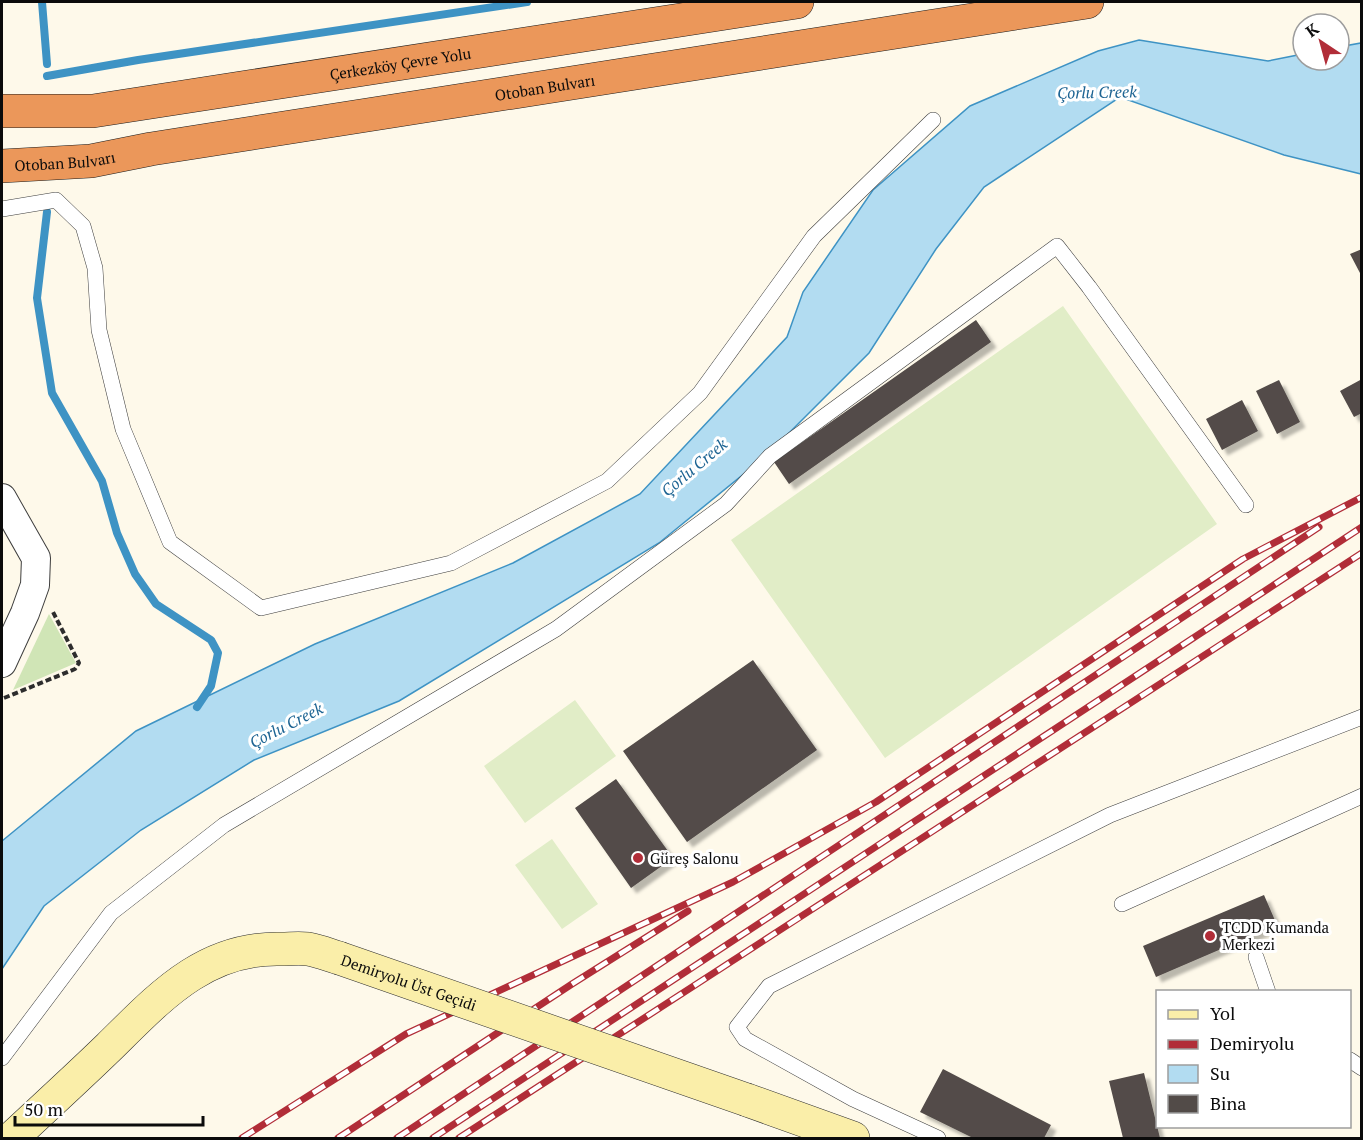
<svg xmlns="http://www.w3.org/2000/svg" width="1363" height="1140" viewBox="0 0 1363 1140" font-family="'PT Serif',serif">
<defs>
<filter id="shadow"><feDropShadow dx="5.5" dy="5.5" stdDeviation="1.5" flood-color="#0004"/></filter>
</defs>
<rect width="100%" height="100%" fill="#fef9ea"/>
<!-- green -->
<path fill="#d0e5b6" d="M49,614L76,663L13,690Z"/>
<!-- pitch -->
<path fill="#e1edc7" d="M1063,306L1217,524L885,758L731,540Z
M575,700L616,756L525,823L484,766Z
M552,839L598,904L562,929L515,865Z"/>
<!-- water -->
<path fill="#b2dcf1" stroke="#3e93c4" stroke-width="1.5" d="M1139,40L1268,61L1303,54V60H1339V47L1361,43V174L1284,155L1120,97L984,187L936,249L869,353L767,455L659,543L399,701L254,760L141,830L44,906L2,969V841L136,731L315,644L513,563L640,494L787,337L803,292L873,190L970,106L1098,51Z"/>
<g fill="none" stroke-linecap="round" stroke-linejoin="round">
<!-- stream -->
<path stroke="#3e93c4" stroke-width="8" d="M42,2L47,64
M47,76L138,60L527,2
M47,212L37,298L52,393L102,481L117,533L135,574L156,604L211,640L218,653L211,686L197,707"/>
</g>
<!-- building -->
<path fill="#524b48" filter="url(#shadow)" d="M1362,249V272L1360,273L1350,254Z
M976,320L991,342L789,484L774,462Z
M1362,379V413L1354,417L1340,391Z
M1279,380L1300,422L1277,434L1256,391Z
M1242,400L1258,431L1222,450L1206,419Z
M753,660L817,750L687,842L623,751Z
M616,779L673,858L631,888L575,808Z
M1264,895L1277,925L1156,977L1143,946Z
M943,1069L1051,1125L1044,1138H973L920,1112Z
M1144,1073L1160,1138H1123L1109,1081Z"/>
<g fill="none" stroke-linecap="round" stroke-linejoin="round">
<defs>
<path id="lane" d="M2,209L56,200L83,226L95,268L99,330L123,429L170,542L261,608L451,563L607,481L700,393L814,236L933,120
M1122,904L1362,796
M1256,957L1268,992
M2,1058L111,913L224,825L556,629L726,504L770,456L1057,246L1089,287L1246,505
M1350,1060L1362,1068
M938,1138L853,1099L745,1039L737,1027L769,986L1110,815L1362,717"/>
<path id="street" d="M2,498L36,558L35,585L25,613L2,663"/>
<path id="secondary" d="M747,1100L853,1138
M12,1138C44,1108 77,1078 109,1047C159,998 204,947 281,949C290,949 299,948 308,949C319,951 329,955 339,958"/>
<g id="highway">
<path id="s1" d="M2,111H93L797,2"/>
<path id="s2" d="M2,166L91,161L151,149L1087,2"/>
</g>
</defs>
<!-- lane casing -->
<use href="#lane" stroke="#3e3e3e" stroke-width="16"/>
<!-- street casing -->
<use href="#street" stroke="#3e3e3e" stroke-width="30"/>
<!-- secondary casing -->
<use href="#secondary" stroke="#2d2d2d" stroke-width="34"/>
<!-- highway casing -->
<use href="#highway" stroke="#1c1c1c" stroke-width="34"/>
<!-- path -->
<path stroke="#2d2d2d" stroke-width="4" stroke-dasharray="6 3" stroke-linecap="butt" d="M4,698L75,669L79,663L53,612"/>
<!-- lane -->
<use href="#lane" stroke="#fff" stroke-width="15"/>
<!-- street -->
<use href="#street" stroke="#fff" stroke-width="28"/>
<!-- secondary -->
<use href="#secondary" stroke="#faeea9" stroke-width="33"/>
<!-- highway -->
<use href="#highway" stroke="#eb975a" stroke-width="33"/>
<defs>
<path id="rail" d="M242,1138L406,1034L733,882L876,802L1243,559L1362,497
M338,1138L572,984L688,911
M397,1138L1319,527
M433,1138L1362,527
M459,1138L1362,553"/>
</defs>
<!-- rail casing -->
<use href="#rail" stroke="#b12d38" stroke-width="7"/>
<!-- rail -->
<use href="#rail" stroke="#fff" stroke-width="4.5" stroke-dasharray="14" stroke-linecap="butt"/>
<defs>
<g id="secondary-bridge">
<path id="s3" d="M339,958L747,1100"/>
</g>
</defs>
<!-- secondary-bridge casing -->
<use href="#secondary-bridge" stroke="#2d2d2d" stroke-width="34" stroke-linecap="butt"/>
<!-- secondary-bridge -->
<use href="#secondary-bridge" stroke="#faeea9" stroke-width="33"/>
</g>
<!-- markers -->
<g fill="#b12d38" stroke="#fff" stroke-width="2">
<circle cx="638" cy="858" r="6"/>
<circle cx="1210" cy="936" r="6"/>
</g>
<g text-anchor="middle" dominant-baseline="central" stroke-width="6" stroke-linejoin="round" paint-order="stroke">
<!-- street labels -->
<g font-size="15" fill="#0b0b0b" stroke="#fff">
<text stroke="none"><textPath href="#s1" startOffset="402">Çerkezköy Çevre Yolu</textPath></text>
<text stroke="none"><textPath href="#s2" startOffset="549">Otoban Bulvarı</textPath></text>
<text stroke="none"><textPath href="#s2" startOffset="63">Otoban Bulvarı</textPath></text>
<text stroke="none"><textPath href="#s3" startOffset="74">Demiryolu Üst Geçidi</textPath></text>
</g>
<!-- poi labels -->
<g font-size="15" fill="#0b0b0b" stroke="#fff" text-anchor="start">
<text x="650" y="858">Güreş Salonu</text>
<text x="1222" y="927">TCDD Kumanda<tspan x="1222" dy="17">Merkezi</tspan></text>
</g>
<!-- water labels -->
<g font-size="16" font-style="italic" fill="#1d6493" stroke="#fff">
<text transform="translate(1097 92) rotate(-1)">Çorlu Creek</text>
<text transform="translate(694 467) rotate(-40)">Çorlu Creek</text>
<text transform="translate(286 725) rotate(-27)">Çorlu Creek</text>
</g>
</g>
<!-- border -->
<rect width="1363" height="1140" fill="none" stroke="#0b0b0b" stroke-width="6"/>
<!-- legend -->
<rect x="1156" y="990" width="195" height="138" fill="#ffffff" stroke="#9d9d9d" stroke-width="1.5"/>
<rect x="1168" y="1010" width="30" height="9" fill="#faeea9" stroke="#9d9d9d" stroke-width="1.5"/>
<text x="1210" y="1020" font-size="18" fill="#0b0b0b">Yol</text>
<rect x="1168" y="1040" width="30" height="9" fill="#b12d38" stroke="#9d9d9d" stroke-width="1.5"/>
<text x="1210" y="1050" font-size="18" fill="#0b0b0b">Demiryolu</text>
<rect x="1168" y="1065" width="30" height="18" fill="#b2dcf1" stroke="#9d9d9d" stroke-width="1.5"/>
<text x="1210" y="1080" font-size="18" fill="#0b0b0b">Su</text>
<rect x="1168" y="1095" width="30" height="18" fill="#524b48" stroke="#9d9d9d" stroke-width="1.5"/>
<text x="1210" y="1110" font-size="18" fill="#0b0b0b">Bina</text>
<!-- north arrow -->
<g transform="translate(1321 42) rotate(324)"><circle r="28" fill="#ffffff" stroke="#9d9d9d" stroke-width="1.5"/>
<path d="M0-4.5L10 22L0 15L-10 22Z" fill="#b12d38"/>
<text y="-9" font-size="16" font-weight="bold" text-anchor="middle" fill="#0b0b0b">K</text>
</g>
<!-- scale -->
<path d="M15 1116v9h188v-9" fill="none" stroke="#0b0b0b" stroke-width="3"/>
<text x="24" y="1116" font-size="18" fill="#0b0b0b" stroke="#ffffff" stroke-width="4.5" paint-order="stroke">50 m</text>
</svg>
